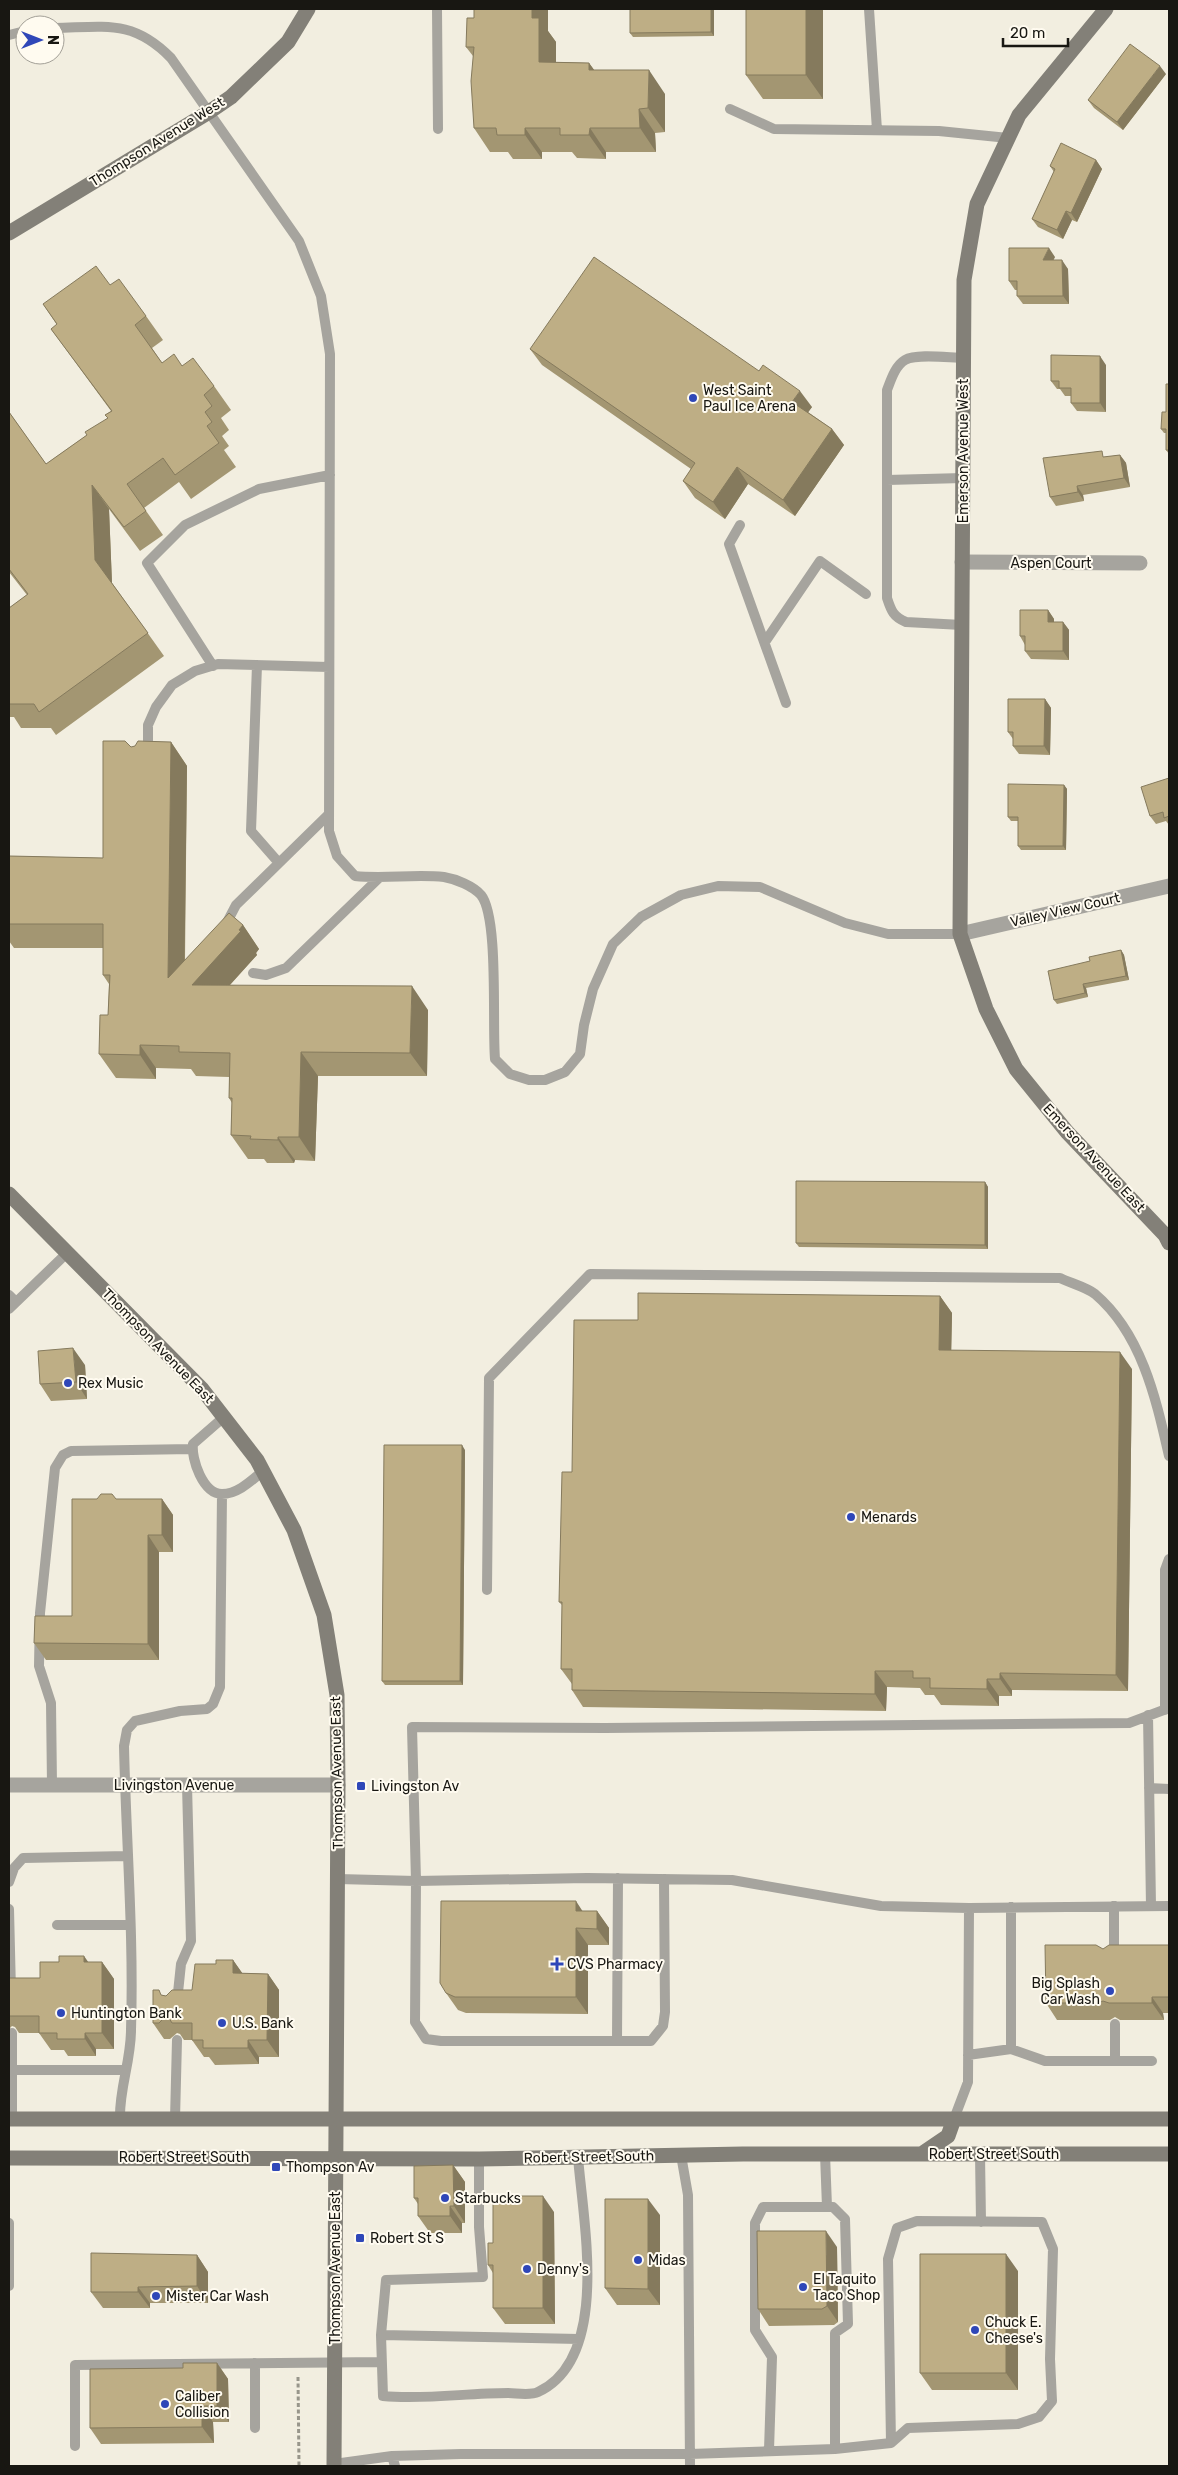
<svg xmlns="http://www.w3.org/2000/svg" width="1178" height="2475" viewBox="0 0 1178 2475" font-family="Rubik,sans-serif">
<rect width="100%" height="100%" fill="#f2eee0"/>
<g fill="none" stroke-linecap="round" stroke-linejoin="round">
<!-- path -->
<path stroke="#98968b" stroke-width="3" stroke-dasharray="4 2.5" stroke-linecap="butt" d="M298,2377L299,2466"/>
<!-- lane -->
<path stroke="#a6a49e" stroke-width="10" d="M437,9L438,129
M869,9L877,130
M55,28C105,27 133,19 171,58L299,241L321,296L330,354L329,831L337,856L355,876C384,879 415,874 444,877C456,879 473,886 481,895C499,917 492,1025 495,1059L510,1074L529,1080H545L565,1072L580,1054L584,1025L593,989L613,944L641,917L681,895L718,886L760,887L845,923L888,934H960
M9,35L25,31
M730,109L774,129L939,131L1008,138
M887,480L963,478
M740,525L729,544L786,703
M962,625L906,622C893,617 891,610 887,598V390C891,380 895,366 905,360C917,353 950,358 964,358
M765,642L820,561L866,594
M257,665L251,831L279,863
M213,666L147,563L185,525L259,489L330,475
M148,755V725L156,707L172,685L195,671L218,664L329,667
M225,926L236,905L329,814
M253,973L266,975L286,968L379,878
M9,1295L16,1302
M9,1309L67,1253
M224,1417L193,1444C191,1459 203,1494 222,1494C238,1494 252,1480 263,1471
M487,1590L489,1378L590,1274L1060,1278C1070,1283 1086,1287 1095,1294C1142,1334 1156,1399 1169,1456
M1165,1710V1570L1169,1559
M1148,1715L1151,1906
M52,1785L51,1703L39,1666L40,1613L55,1468L63,1455L71,1451L192,1449
M1149,1788L1169,1789
M338,1879L416,1881L412,1727L605,1728L1129,1723L1169,1708
M664,1879L665,2012L663,2026L651,2041H441L426,2039L415,2022L416,1881L587,1878L732,1880L881,1906L969,1908
M9,1882L14,1868L23,1858L128,1856
M1114,1906V1958
M1011,1907V2049L1045,2061H1152
M9,1909L11,1991
M57,1925H130
M177,2002L181,1964L191,1941L187,1785
M1115,2024V2061
M12,2033V2119
M617,2041L618,1878
M968,2055L1011,2049
M13,2070H126
M120,2119C119,2089 131,2061 131,2030C134,1935 126,1840 124,1746L127,1730L135,1721L180,1711L207,1709L213,1704L220,1687L222,1494
M175,2119L177,2040
M954,2119L968,2082L969,1908L1169,1906
M825,2154L827,2207
M980,2154L981,2222
M681,2155L688,2195L690,2466
M479,2159V2227L483,2277L386,2280L381,2335L383,2396C424,2400 466,2393 508,2393C516,2393 530,2396 538,2392C611,2358 583,2222 578,2157
M9,2223V2286
M381,2335L579,2339
M255,2363V2428
M75,2446V2365L382,2362
M769,2450L772,2357L755,2330V2223L763,2207H833L845,2219L848,2324L835,2333V2449
M392,2456L395,2466
M334,2464L392,2456L461,2454H690L835,2449L891,2443L908,2428L1018,2424L1039,2417L1052,2401L1050,2359L1053,2249L1042,2222L917,2221L897,2228L888,2259L891,2443"/>
<!-- street -->
<path stroke="#a6a49e" stroke-width="15" d="M962,562L1140,563
M960,934L1169,886
M9,1785H338"/>
<!-- secondary -->
<path stroke="#838078" stroke-width="15" d="M1106,9L1019,115L977,204L964,280L960,934L986,1009L1016,1069L1067,1132L1165,1235L1169,1243
M9,233L209,112L231,97L288,42L308,9
M9,1194L202,1389L257,1460L294,1530L324,1615L337,1695L338,1785L334,2466
M9,2119H1169
M923,2153L948,2136L954,2119
M9,2158L479,2159L743,2154H1169"/>
</g>
<!-- wall -->
<path fill="#a39672" d="M548,9V31L556,42V62L589,63L594,70L665,94V132L655,133L656,152H606V159L577,158L572,152H542V159H513L508,152H490L474,128L473,56L466,47L474,18Z
M714,9V36L633,37L630,33Z
M746,9H823V99H763L746,75Z
M1166,74L1123,130L1094,108L1088,100Z
M1096,160L1102,169L1077,222L1072,220L1063,239L1038,227L1032,219L1054,172L1050,166Z
M1055,257L1053,260L1068,269L1069,304H1023L1017,296V290H1015L1009,281Z
M110,285L146,316L163,340L152,348L162,363L182,366L214,386L231,410L221,418L229,430L222,436L229,446L224,450L236,467L191,499L179,482L144,508L163,535L140,551L109,509L112,583L164,656L56,735L51,728H21L14,717H9V608L27,595L9,572V412L46,464L87,435L108,418L105,415L111,411L51,329L57,325L43,304Z
M530,349L812,407L808,412L832,429L844,445L795,516L748,484L725,519L695,498L683,481L691,469L542,365Z
M1106,365V412L1077,411L1071,403V396H1065L1060,389H1057L1051,381Z
M1169,384V454L1166,450V433H1164L1161,429L1166,412Z
M1120,455L1126,463L1130,487L1083,495L1084,501L1056,506L1050,497L1106,457Z
M1048,610L1054,619V622H1063L1069,630V660L1031,659L1025,651V645L1020,636Z
M1045,699L1051,708L1050,755L1019,754L1013,746V739L1008,732Z
M171,742L187,766L185,960L243,925L259,949L256,953L257,955L230,985L428,1010L427,1076H318L315,1161L295,1160L294,1163H267L264,1159H248L231,1135L232,1103L229,1098V1077L196,1076L191,1069L156,1068V1079L116,1078L99,1054L108,1015L109,984L103,975V948H14L9,941V856L103,858L131,747Z
M1169,778V825L1166,821L1156,824L1150,816Z
M1064,785L1067,789L1066,850H1021L1018,846V821H1011L1008,817Z
M1121,950L1124,955L1129,980L1086,988L1088,997L1057,1004L1054,1000L1090,961Z
M985,1182L988,1187V1249L799,1247L796,1243Z
M940,1296L952,1313L951,1350L1132,1369L1128,1691L1012,1690V1696H999V1706L941,1705L934,1695H925L920,1688L887,1687L886,1711L583,1707L572,1690V1684L561,1669L562,1605L559,1602L572,1472L638,1320Z
M85,1365L87,1399L51,1401L40,1384Z
M465,1450L463,1685H385L382,1681Z
M116,1499H162L173,1515V1552H159V1660H46L34,1643L72,1616Z
M583,1911H597L609,1928V1945H588V2014L466,2013L458,2010L446,1993Z
M1169,1945V2013H1163L1164,2020H1120L1115,2017L1110,2020H1057L1046,2003L1103,1949Z
M233,1960L242,1973L268,1974L279,1990V2057H259V2064L215,2065L209,2057H204L192,2040H184L180,2034L177,2033L170,2039H164L153,2023L162,1995L166,1996L192,1990L216,1964Z
M88,1962H102L114,1979V2049H96V2056H68L64,2050H51L39,2033H19L15,2027L12,2026L9,2029V1978H40Z
M453,2165L465,2182V2223H462V2233H430L418,2216V2204L414,2198Z
M554,2212L555,2324H505L493,2308V2273L488,2265L493,2243Z
M660,2215V2305H617L605,2288Z
M837,2247L838,2322L834,2325L769,2326L758,2309Z
M197,2255L208,2272V2303H150V2308H103L91,2292Z
M1018,2271V2390H932L920,2373Z
M217,2363L228,2379L229,2422H213L214,2443L101,2444L90,2428L183,2368Z"/>
<!-- shaded-wall -->
<path fill="#857a5d" d="M532,9H548V31L556,42V86L539,62L532,18Z
M711,9H714V36L711,32Z
M806,9H823V99L806,75Z
M589,63L606,86L589,70Z
M1160,66L1166,74L1123,130L1117,122Z
M649,70L665,94V132L648,108Z
M639,109L655,133L656,152L640,128Z
M525,128L542,152V159L525,135Z
M590,128L606,152V159L589,135Z
M1096,160L1102,169L1077,222L1071,213Z
M1066,211L1072,220L1063,239L1057,230Z
M1049,248L1055,257L1049,269L1043,260Z
M1062,260L1068,269L1069,304L1063,296Z
M1100,356L1106,365V412L1100,403Z
M800,391L812,407L804,418L792,402Z
M832,429L844,445L795,516L783,500Z
M1120,455L1126,463L1130,487L1124,478Z
M737,467L748,484L725,519L713,502Z
M92,485L109,509L112,584L95,560Z
M1077,486L1083,495L1084,501L1078,492Z
M1048,610L1054,619V630L1048,622Z
M1063,622L1069,630V660L1063,651Z
M1045,699L1051,708L1050,755L1044,746Z
M171,742L187,766L184,1002L168,978Z
M1064,785L1067,789L1066,850L1063,846Z
M243,925L259,949L256,953L257,955L208,1009L192,985Z
M1121,950L1124,955L1129,980L1126,976Z
M1083,984L1086,988L1088,997L1085,993Z
M412,986L428,1010L427,1076L410,1053Z
M140,1045L156,1068V1079L140,1055Z
M301,1052L318,1076L315,1161L299,1137Z
M278,1137L295,1160L294,1163L278,1140Z
M985,1182L988,1187V1249L985,1245Z
M940,1296L952,1313L951,1367L939,1350Z
M73,1348L85,1365L87,1399L76,1382Z
M1120,1352L1132,1369L1128,1691L1116,1675Z
M462,1445L465,1450L463,1685L460,1681Z
M162,1499L173,1515V1552L162,1535Z
M148,1535L159,1552V1660L148,1644Z
M875,1671L887,1687L886,1711L875,1694Z
M1000,1673L1012,1690V1696L1000,1679Z
M987,1679L999,1696V1706L987,1689Z
M576,1901L587,1918L576,1911Z
M597,1911L609,1928V1945L597,1929Z
M576,1928L588,1945V2014L576,1997Z
M84,1956L96,1973L84,1962Z
M233,1960L245,1977L233,1973Z
M102,1962L114,1979V2049L102,2033Z
M268,1974L279,1990V2057L267,2040Z
M1152,1997L1163,2013L1164,2020L1152,2003Z
M85,2033L96,2049V2056L85,2039Z
M248,2040L259,2057V2064L248,2048Z
M453,2165L465,2182V2223L454,2206Z
M543,2196L554,2212L555,2324L543,2308Z
M648,2199L660,2215V2305L648,2289Z
M450,2206L462,2223V2233L450,2216Z
M826,2231L837,2247L838,2322L827,2306Z
M1006,2254L1018,2271V2390L1006,2373Z
M197,2255L208,2272V2303L197,2286Z
M138,2287L150,2303V2308L138,2292Z
M217,2363L228,2379L229,2422L217,2406Z
M202,2406L213,2422L214,2443L202,2427Z"/>
<!-- building -->
<path fill="#beae85" stroke="#857a5d" d="M474,9H532V18H539V62L589,63V70H649L648,108L639,109L640,128H590L589,135H560V128H525V135H497L496,128H474L471,81L474,47H466L467,18H474Z
M630,9H711V32L630,33Z
M746,9H806V75H746Z
M1130,44L1160,66L1117,122L1088,100Z
M1061,143L1096,160L1071,213L1066,211L1057,230L1032,219L1055,169L1050,166Z
M1009,248H1049L1043,260H1062L1063,296H1017V281H1009Z
M594,257L759,371L763,365L800,391L792,402L832,429L783,500L737,467L713,502L683,481L695,463L530,349Z
M96,266L110,285L119,279L146,316L135,325L162,363L174,354L182,366L193,358L214,386L204,395L212,406L205,412L212,422L207,426L219,443L175,475L163,458L127,484L146,511L124,527L92,485L95,560L148,633L39,712L34,704H9V608L28,594L9,569V412L46,464L87,435L85,432L108,418L105,415L112,411L51,329L57,324L43,304Z
M1051,355L1100,356V403H1071V388H1059V381H1051Z
M1166,384H1169V450H1166V429H1161L1162,412H1166Z
M1102,451L1103,457L1120,455L1124,478L1077,486L1078,492L1050,497L1043,458Z
M1020,610H1048V622H1063V651H1025V636H1020Z
M1008,699H1045L1044,746H1013V732H1008Z
M103,741H125L131,747L135,746L138,741L171,742L168,978L229,913L243,925L239,930L241,931L192,985L412,986L410,1053L301,1052L299,1137H278V1140L250,1139L251,1136L231,1135L232,1098H229L230,1053L179,1052V1046L140,1045V1055L99,1054L100,1015H108L110,975H103V924H9V856L103,858Z
M1169,778V816L1164,818L1163,812L1150,816L1141,787Z
M1008,784L1064,785L1063,846H1018V817H1008Z
M1121,950L1126,976L1083,984L1085,993L1054,1000L1048,971L1090,961L1089,957Z
M796,1181L985,1182V1245L796,1243Z
M638,1293L940,1296L939,1350L1120,1352L1116,1675L1000,1673V1679H987V1689L930,1688V1678H913V1671H875V1694L572,1690V1669H561L562,1602H559L562,1472H572L574,1320H638Z
M73,1348L76,1382L40,1384L38,1351Z
M384,1445H462L460,1681H382Z
M101,1494H112L116,1499H162V1535H148V1644L34,1643L35,1616H72V1499H97Z
M441,1901H576V1911H597V1929L576,1928V1997H455L446,1993L440,1983Z
M1045,1945H1096L1103,1949L1109,1945H1169V1997H1152V2003H1109L1103,2001L1098,2003H1046Z
M59,1956H84V1962H102V2033H85V2039H57V2033H39V2016H9V1978H40V1962H59Z
M216,1960H233V1973L268,1974L267,2040H248V2048H203V2040H192V2023H172L169,2018L165,2017L159,2023H153V1990H159L161,1995L166,1996L172,1990H192L195,1964H216Z
M453,2165L454,2206H450V2216H418V2198H414V2166Z
M493,2196H543V2308H493V2265H488V2243H493Z
M605,2199H648V2289L605,2288Z
M757,2231H826L827,2306L822,2309H758Z
M91,2253L197,2255V2286L138,2287V2292H91Z
M920,2254H1006V2373H920Z
M183,2363H217V2406H202V2427L90,2428V2369L183,2368Z"/>
<!-- markers -->
<g fill="#2f47b8" stroke="#fffbf0" stroke-width="2">
<circle cx="693" cy="398" r="5"/>
<circle cx="68" cy="1383" r="5"/>
<circle cx="851" cy="1517" r="5"/>
<rect x="356" y="1781" width="10" height="10" rx="2.5"/>
<path d="M554.5 1956.5h5v5h5v5h-5v5h-5v-5h-5v-5h5z"/>
<circle cx="1110" cy="1991" r="5"/>
<circle cx="61" cy="2013" r="5"/>
<circle cx="222" cy="2023" r="5"/>
<rect x="271" y="2162" width="10" height="10" rx="2.5"/>
<circle cx="445" cy="2198" r="5"/>
<rect x="355" y="2233" width="10" height="10" rx="2.5"/>
<circle cx="638" cy="2260" r="5"/>
<circle cx="527" cy="2269" r="5"/>
<circle cx="803" cy="2287" r="5"/>
<circle cx="156" cy="2296" r="5"/>
<circle cx="975" cy="2330" r="5"/>
<circle cx="165" cy="2404" r="5"/>
</g>
<g text-anchor="middle" dominant-baseline="central" stroke-width="4" stroke-linejoin="round" paint-order="stroke">
<!-- street labels -->
<g font-size="14" fill="#181712" stroke="#fffbf0">
<text transform="translate(157 142) rotate(-32)">Thompson Avenue West</text>
<text transform="translate(963 451) rotate(-90)">Emerson Avenue West</text>
<text x="1051" y="563">Aspen Court</text>
<text transform="translate(1065 910) rotate(-13)">Valley View Court</text>
<text transform="translate(1094 1158) rotate(47)">Emerson Avenue East</text>
<text transform="translate(158 1346) rotate(46)">Thompson Avenue East</text>
<text transform="translate(337 1773) rotate(-91)">Thompson Avenue East</text>
<text x="174" y="1785">Livingston Avenue</text>
<text x="994" y="2154">Robert Street South</text>
<text x="184" y="2157">Robert Street South</text>
<text transform="translate(589 2157) rotate(-1)">Robert Street South</text>
<text transform="translate(335 2268) rotate(-90)">Thompson Avenue East</text>
</g>
<!-- poi labels -->
<g font-size="14" fill="#181712" stroke="#fffbf0" text-anchor="start">
<text x="703" y="390">West Saint<tspan x="703" dy="16">Paul Ice Arena</tspan></text>
<text x="78" y="1383">Rex Music</text>
<text x="861" y="1517">Menards</text>
<text x="371" y="1786">Livingston Av</text>
<text x="567" y="1964">CVS Pharmacy</text>
<text x="1100" y="1983" text-anchor="end">Big Splash<tspan x="1100" dy="16">Car Wash</tspan></text>
<text x="71" y="2013">Huntington Bank</text>
<text x="232" y="2023">U.S. Bank</text>
<text x="286" y="2167">Thompson Av</text>
<text x="455" y="2198">Starbucks</text>
<text x="370" y="2238">Robert St S</text>
<text x="648" y="2260">Midas</text>
<text x="537" y="2269">Denny's</text>
<text x="813" y="2279">El Taquito<tspan x="813" dy="16">Taco Shop</tspan></text>
<text x="166" y="2296">Mister Car Wash</text>
<text x="985" y="2322">Chuck E.<tspan x="985" dy="16">Cheese's</tspan></text>
<text x="175" y="2396">Caliber<tspan x="175" dy="16">Collision</tspan></text>
</g>
</g>
<!-- border -->
<rect width="1178" height="2475" fill="none" stroke="#181712" stroke-width="20"/>
<!-- north arrow -->
<g transform="translate(40 40) rotate(90)"><circle r="24" fill="#fffbf0" stroke="#a3a097"/>
<path d="M0-4L9 19L0 12L-9 19Z" fill="#2f47b8"/>
<text y="-8" font-size="14" font-weight="bold" text-anchor="middle" fill="#181712">N</text>
</g>
<!-- scale -->
<path d="M1003 38v8h65v-8" fill="none" stroke="#181712" stroke-width="2.5"/>
<text x="1010" y="38" font-size="15" fill="#181712" stroke="#fffbf0" stroke-width="4" paint-order="stroke">20 m</text>
</svg>
